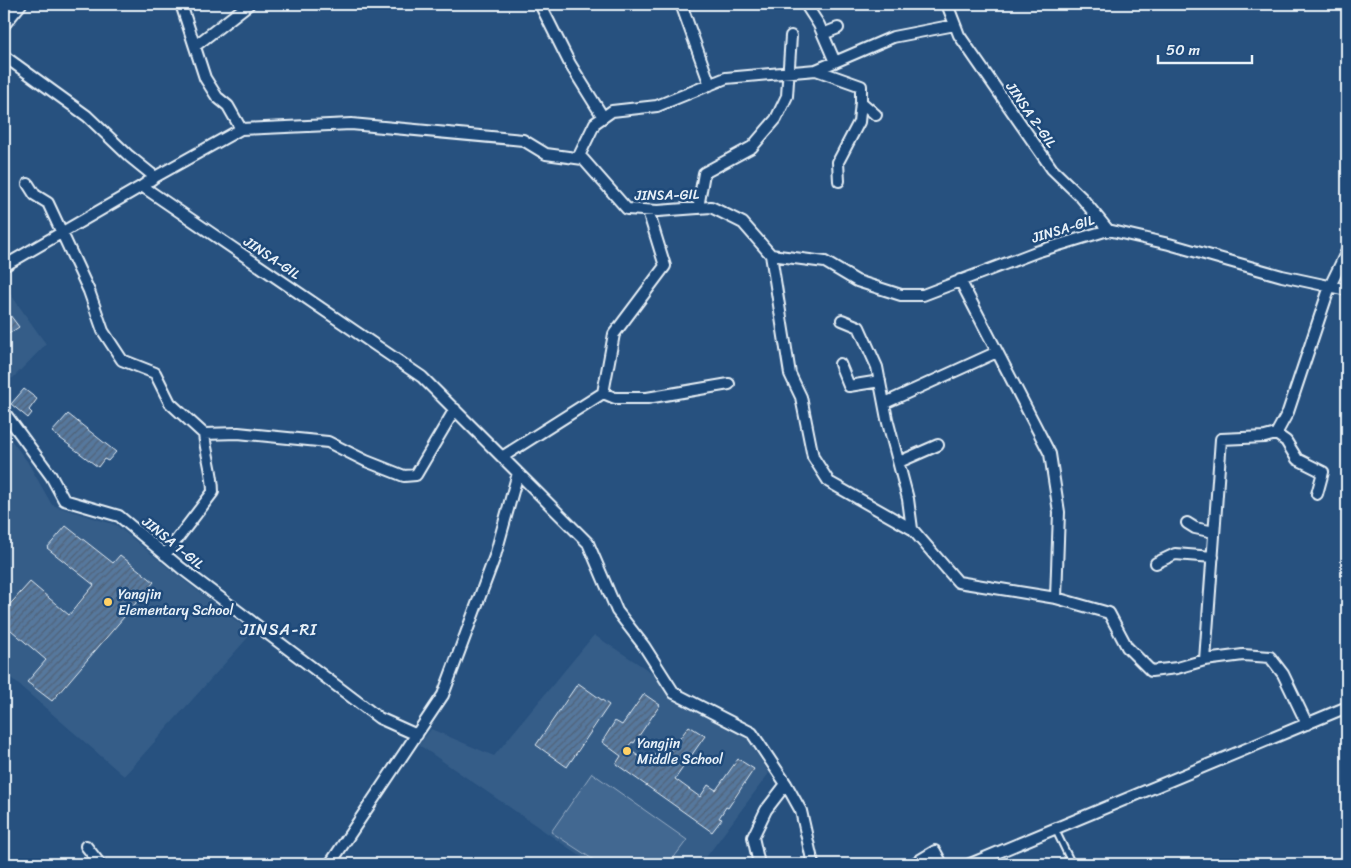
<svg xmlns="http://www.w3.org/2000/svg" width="1351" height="868" viewBox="0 0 1351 868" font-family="Sriracha,sans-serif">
<defs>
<pattern id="building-hatch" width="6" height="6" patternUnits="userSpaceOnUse" patternTransform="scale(1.25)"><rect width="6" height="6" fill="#57789d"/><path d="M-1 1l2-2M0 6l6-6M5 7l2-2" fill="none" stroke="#4f6278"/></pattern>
</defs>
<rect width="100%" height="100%" fill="#27517f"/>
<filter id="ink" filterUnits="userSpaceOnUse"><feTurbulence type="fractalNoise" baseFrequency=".02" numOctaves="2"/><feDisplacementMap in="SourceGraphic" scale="10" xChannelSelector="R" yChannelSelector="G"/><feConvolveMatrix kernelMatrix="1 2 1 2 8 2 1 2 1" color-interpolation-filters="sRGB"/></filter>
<g filter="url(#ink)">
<!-- built -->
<path fill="#355d88" d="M4,285L46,344L12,379L5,369L4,370Z
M4,431L27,461L52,505L116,525L172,571L252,633L124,776L4,672Z
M594,635L742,731L769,773L701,864H592L419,745L431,729L494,756Z"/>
<!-- pitch -->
<path fill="#436891" stroke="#96acc4" d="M592,773L687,840L669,864H600L551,832Z"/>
<!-- building -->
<path fill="url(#building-hatch)" stroke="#e8f1f8" d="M4,307L19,327L4,337Z
M24,389L37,399L29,410L32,413L28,418L11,404Z
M68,414L116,452L108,461L104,459L98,467L52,432Z
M66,526L113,563L120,555L154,582L52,701L27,682L46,660L4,624V611L30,582L69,615L94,585L47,548Z
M578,683L609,705L567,767L536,745Z
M644,694L660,705L634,743L632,742L627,748L648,763L663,745L671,750L689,726L705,736L675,779L700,797L708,785L716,790L738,759L754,769L728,808L726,807L719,818L722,819L712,832L616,764L621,756L602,742L615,721L622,725Z"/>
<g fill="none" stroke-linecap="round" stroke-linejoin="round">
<defs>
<path id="service" d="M1055,829L1072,864"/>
<path id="minor" d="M181,4L205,78L217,97L228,106L241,129
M681,4L710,85
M807,4L808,8L819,25L835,62
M947,4L959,35L1052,169L1081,197L1108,230
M542,8L570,64L603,117
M4,25L21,4
M823,34L838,28
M195,46L249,4
M4,56L87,116L129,156L155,177
M816,70L861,86V102L859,122L838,162L839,181
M861,102L876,115
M578,158L595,123L612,111L657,106L726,78L816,70L893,37L955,25
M28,184L35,195L48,203L89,291L103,331L122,360L155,373L170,403L204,434L238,433L328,442L366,461L404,476L416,475L455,409
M142,186L155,177L241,129L351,124L523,140L546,154L583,159L627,209L658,211L711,207L743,223L771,255L825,262L857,281L901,295H923L1036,252L1108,230L1169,244L1282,276L1347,290
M700,208L699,202L704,173L752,147L776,119L787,96L791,36
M771,255L790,374L801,397L813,457L829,482L912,529L958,582L1056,598L1109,613L1127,647L1151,671L1177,668L1205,660L1243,655L1270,657L1283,674L1307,724
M4,266L142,186L422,377L588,543L617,611L644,646L674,693L752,733L786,784L801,811L813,864
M960,280L1050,454L1059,512L1056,598
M842,320L859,327L877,367L887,419L908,499L912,529
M840,364L849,386L880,381
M603,393L615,398H647L729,384
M885,403L997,352
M4,412L51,476L64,500L119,516L181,568L379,718L417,735
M1276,434L1286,441L1297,459L1323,472L1317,494
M502,457L603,393L614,334L665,266L648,211
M899,462L938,445
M1187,523L1195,528L1214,532
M165,555L213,492C213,472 206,454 204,434
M1156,563L1175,554L1213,557
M1205,660L1221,439L1265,437L1276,434L1288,412L1330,286L1347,251
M86,846L100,864
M915,863L935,851L942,864
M330,864L443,695L495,556L518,473
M759,864L753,837L766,810L786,784
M970,864L1347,707"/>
</defs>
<!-- service casing -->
<use href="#service" stroke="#e8f1f8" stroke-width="9"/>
<!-- minor casing -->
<use href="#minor" stroke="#e8f1f8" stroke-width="14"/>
<!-- service -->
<use href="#service" stroke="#1f4a7a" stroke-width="5"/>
<!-- minor -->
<use href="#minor" stroke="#1f4a7a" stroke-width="10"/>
</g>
</g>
<!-- markers -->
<g fill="#ffd166" stroke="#1f4a7a" stroke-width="2">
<circle cx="108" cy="602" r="5"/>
<circle cx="627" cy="751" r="5"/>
</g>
<g text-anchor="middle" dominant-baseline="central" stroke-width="5" stroke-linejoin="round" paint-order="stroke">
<!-- street labels -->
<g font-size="14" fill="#e8f1f8" stroke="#1f4a7a">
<text transform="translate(1031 115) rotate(55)">JINSA 2-GIL</text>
<text transform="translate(667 195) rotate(-1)">JINSA-GIL</text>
<text transform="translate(1063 229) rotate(-17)">JINSA-GIL</text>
<text transform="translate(272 258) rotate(34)">JINSA-GIL</text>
<text transform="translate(173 543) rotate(39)">JINSA 1-GIL</text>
</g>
<!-- poi labels -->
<g font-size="14" fill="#e8f1f8" stroke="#1f4a7a" text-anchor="start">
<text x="118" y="594">Yangjin<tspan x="118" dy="16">Elementary School</tspan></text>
<text x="637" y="743">Yangjin<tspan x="637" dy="16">Middle School</tspan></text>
</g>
<!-- quarter labels -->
<g font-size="16" letter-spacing="1" fill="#e8f1f8" stroke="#1f4a7a">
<text x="279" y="629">JINSA-RI</text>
</g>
</g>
<!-- margin -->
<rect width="1351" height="868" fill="none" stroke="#1f4a7a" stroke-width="20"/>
<rect x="10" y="10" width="1331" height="848" fill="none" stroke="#e8f1f8" stroke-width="2" filter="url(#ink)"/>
<!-- scale -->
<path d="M1158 55v8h94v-8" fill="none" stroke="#e8f1f8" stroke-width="2.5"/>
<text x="1166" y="55" font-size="15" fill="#e8f1f8" stroke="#1f4a7a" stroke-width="4" paint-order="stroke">50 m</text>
</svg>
